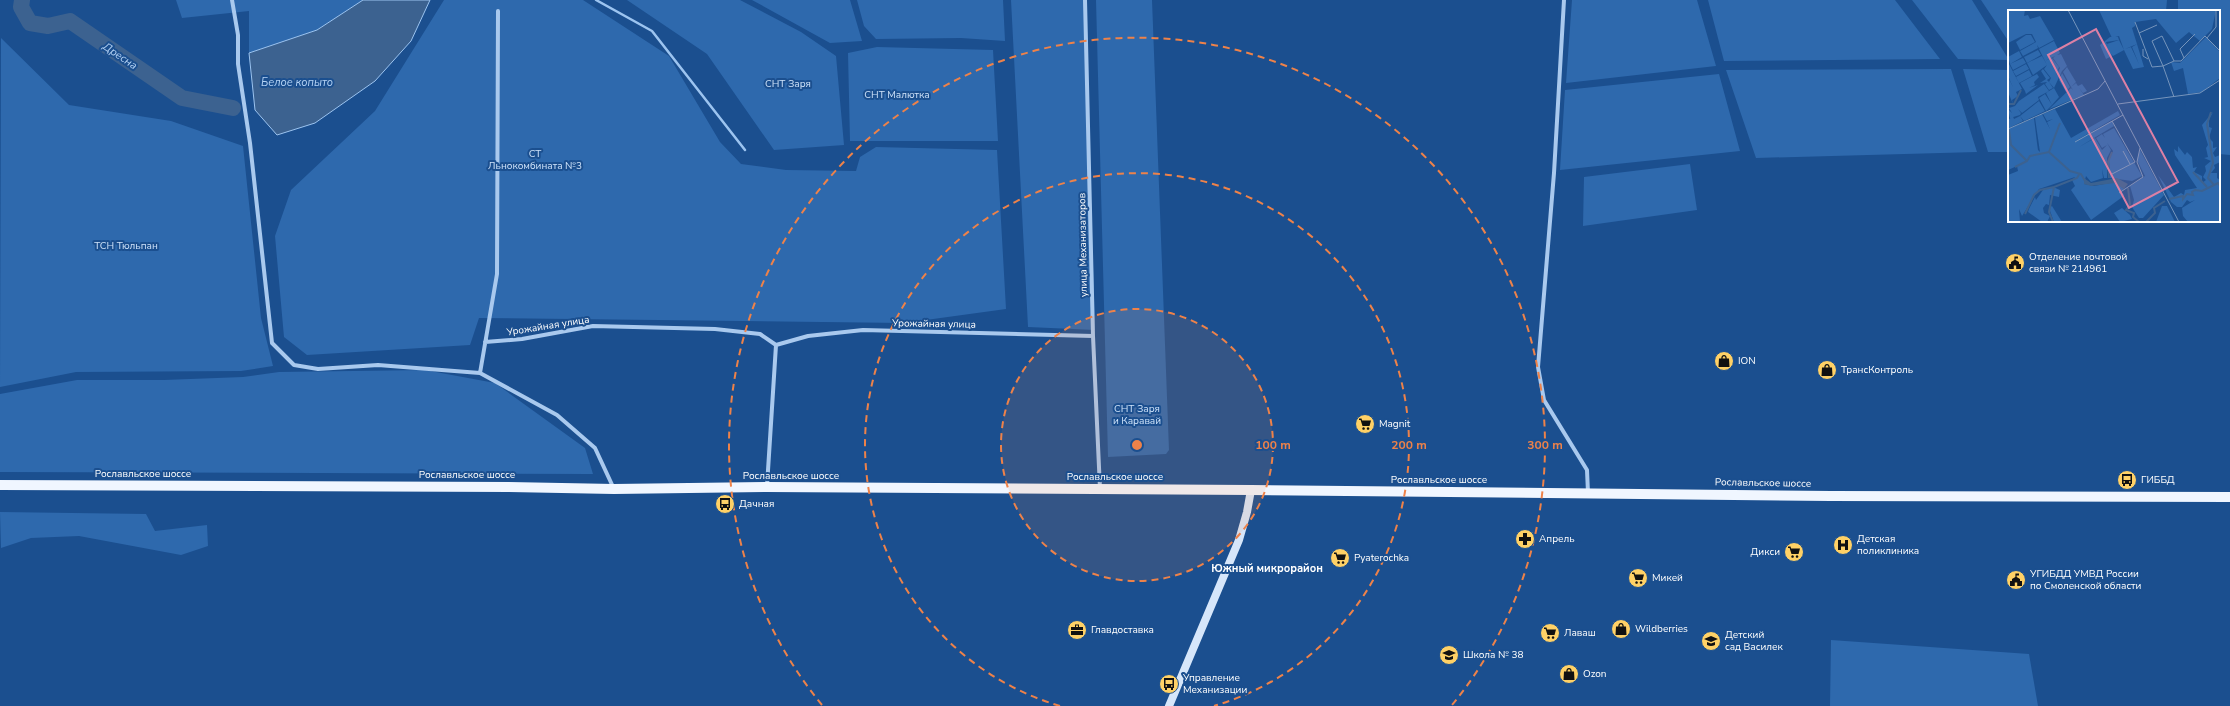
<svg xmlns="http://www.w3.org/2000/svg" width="2230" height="706" viewBox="0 0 2230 706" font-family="'Nunito Sans',sans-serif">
<rect width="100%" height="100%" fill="#1b4f8f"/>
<!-- green -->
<path fill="#2e69ad" d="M176,0H363L317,30L249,53V11L182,18Z
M444,0H583L669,56L720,142L741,164L786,170L856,171L860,157L876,147L997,150L1006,309L904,323L479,318L470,345L307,355L284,337L275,236L291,190L375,111Z
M627,0H740L801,32L836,56L844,145L774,150L707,54Z
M752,0H850L862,41L830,43Z
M857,0H1003L1005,41L961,38L876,39L864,26Z
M1011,0H1085L1095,330L1028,327Z
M1096,0H1152L1169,450L1166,454L1108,457Z
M1572,0H1697L1716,66L1566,83Z
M1708,0H1895L1940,59L1724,61Z
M1912,0H1972L2009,60L1958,59Z
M1981,0H2167L2166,11H2009V42Z
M2178,0H2230V155L2219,154V11H2178Z
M1,38L69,105L171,121L243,146L261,318L273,366L241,371L76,372L0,387Z
M877,47L993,50L998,141H850L848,53Z
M1951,69L1977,152L1756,158L1726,70Z
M1963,69L2009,70V152H1988Z
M1719,74L1740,151L1560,170L1565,90Z
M1690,164L1697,210L1583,226L1584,177Z
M425,370L495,383L585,448L593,474L0,472V394L77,380H164L243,377L279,372Z
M0,512L146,514L155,531L207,525L208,546L181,555L79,536L31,538L1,548Z
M1831,640L2029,654L2038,706H1830Z"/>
<!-- water -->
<path fill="#3c6290" stroke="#9cc4f0" d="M363,0H430L411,41L375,81L315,123L277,135L255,110L249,53L317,30Z"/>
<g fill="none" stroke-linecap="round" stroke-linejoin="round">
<!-- stream -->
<path stroke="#9cc4f0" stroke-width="2.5" d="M596,0L652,31L745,150"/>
<!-- river -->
<path stroke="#3c6290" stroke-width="16" d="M22,0L21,7L30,23L48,26L70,21L182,98L233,108"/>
<!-- street -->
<path stroke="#a9c9ee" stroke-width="4" d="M232,0L238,35V64L250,143L272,343L294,365L318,369L378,365L480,373L557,415L595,448L614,489
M1085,0L1093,336L1100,489
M1564,0L1554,173L1538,367L1544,400L1587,470L1588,493
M485,342L522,339L593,326L715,329L760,334L776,345L808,336L863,330L1093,336
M480,373L497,274L498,11
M767,486L776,345"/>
<!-- secondary -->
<path stroke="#d6e6fa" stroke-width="8" d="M1169,706L1239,540L1247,512L1251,490"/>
<!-- primary -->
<path stroke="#f0f6ff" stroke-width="10" d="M0,485L509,487L614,489L767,487L1251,490L1831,496L2230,497"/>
</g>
<!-- distance rings -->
<circle cx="1137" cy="445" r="136" fill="#ee8249" fill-opacity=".12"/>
<g fill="none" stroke="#ee8249" stroke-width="2" stroke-dasharray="7 5">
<circle cx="1137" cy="445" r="136"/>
<path d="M1060 706A272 272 0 1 1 1214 706"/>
<path d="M822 705A408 408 0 1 1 1452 705"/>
</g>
<!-- icons -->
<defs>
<symbol id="civic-disc" viewBox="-11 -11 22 22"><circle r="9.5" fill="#ffd166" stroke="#1b4f8f"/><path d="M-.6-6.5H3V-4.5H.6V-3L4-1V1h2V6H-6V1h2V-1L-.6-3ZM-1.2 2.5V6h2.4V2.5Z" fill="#111"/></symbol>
<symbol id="shop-disc" viewBox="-11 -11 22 22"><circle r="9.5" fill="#ffd166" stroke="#1b4f8f"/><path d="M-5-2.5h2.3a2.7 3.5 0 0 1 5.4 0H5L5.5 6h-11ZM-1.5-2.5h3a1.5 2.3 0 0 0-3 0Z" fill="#111"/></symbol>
<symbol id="supermarket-disc" viewBox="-11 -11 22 22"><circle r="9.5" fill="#ffd166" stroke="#1b4f8f"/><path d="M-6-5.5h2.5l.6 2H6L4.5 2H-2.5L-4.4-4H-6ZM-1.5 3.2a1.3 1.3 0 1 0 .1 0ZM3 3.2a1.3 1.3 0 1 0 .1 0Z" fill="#111"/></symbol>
<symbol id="bus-disc" viewBox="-11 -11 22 22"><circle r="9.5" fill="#ffd166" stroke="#1b4f8f"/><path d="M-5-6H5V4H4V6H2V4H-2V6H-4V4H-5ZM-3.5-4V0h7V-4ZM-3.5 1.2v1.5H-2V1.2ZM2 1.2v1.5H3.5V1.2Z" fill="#111"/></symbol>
<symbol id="pharmacy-disc" viewBox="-11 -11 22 22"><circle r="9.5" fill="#ffd166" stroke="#1b4f8f"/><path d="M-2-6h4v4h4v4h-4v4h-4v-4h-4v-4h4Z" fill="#111"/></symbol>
<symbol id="hospital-disc" viewBox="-11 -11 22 22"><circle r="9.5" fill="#ffd166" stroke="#1b4f8f"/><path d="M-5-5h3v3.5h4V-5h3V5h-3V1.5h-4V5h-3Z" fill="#111"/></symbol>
<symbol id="office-disc" viewBox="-11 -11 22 22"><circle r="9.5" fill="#ffd166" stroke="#1b4f8f"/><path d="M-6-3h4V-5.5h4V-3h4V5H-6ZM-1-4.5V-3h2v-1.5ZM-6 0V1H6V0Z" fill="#111"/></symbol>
<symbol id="school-disc" viewBox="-11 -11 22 22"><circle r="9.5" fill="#ffd166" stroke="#1b4f8f"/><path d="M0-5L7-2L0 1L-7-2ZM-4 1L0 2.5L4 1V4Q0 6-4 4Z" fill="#111"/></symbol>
</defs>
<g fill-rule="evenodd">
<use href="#civic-disc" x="2004" y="252" width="22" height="22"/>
<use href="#shop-disc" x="1713" y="350" width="22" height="22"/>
<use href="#shop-disc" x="1816" y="359" width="22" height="22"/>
<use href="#supermarket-disc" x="1354" y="413" width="22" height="22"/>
<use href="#bus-disc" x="2116" y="469" width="22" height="22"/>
<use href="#bus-disc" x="714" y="493" width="22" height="22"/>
<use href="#pharmacy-disc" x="1514" y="528" width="22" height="22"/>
<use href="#hospital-disc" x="1832" y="534" width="22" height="22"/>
<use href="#supermarket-disc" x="1783" y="541" width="22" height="22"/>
<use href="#supermarket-disc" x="1329" y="547" width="22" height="22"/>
<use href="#supermarket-disc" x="1627" y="567" width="22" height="22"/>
<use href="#civic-disc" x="2005" y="569" width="22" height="22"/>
<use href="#shop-disc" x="1610" y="618" width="22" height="22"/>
<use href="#office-disc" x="1066" y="619" width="22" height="22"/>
<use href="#supermarket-disc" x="1539" y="622" width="22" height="22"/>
<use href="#school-disc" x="1700" y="630" width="22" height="22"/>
<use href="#school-disc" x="1438" y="644" width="22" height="22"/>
<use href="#shop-disc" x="1558" y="663" width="22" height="22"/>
<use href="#bus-disc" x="1158" y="673" width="22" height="22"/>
</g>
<g text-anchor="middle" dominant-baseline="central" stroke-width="4" stroke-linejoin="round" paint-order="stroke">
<!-- park labels -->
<g font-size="10" fill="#cfe3fa" stroke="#1b4f8f">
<text x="788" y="84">СНТ Заря</text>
<text x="897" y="95">СНТ Малютка</text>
<text x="535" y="154">СТ<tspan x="535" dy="12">Льнокомбината №3</tspan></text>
<text x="126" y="246">ТСН Тюльпан</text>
<text x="1137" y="409">СНТ Заря<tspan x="1137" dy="12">и Каравай</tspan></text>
</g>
<!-- street labels -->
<g font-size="10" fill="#fff" stroke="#1b4f8f">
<text transform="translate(1083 245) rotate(-91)">улица Механизаторов</text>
<text transform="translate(934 324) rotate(1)">Урожайная улица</text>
<text transform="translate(548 326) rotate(-9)">Урожайная улица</text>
<text x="143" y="474">Рославльское шоссе</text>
<text x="467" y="475">Рославльское шоссе</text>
<text x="791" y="476">Рославльское шоссе</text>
<text x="1115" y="477">Рославльское шоссе</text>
<text x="1439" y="480">Рославльское шоссе</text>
<text transform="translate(1763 483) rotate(1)">Рославльское шоссе</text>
</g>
<!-- poi labels -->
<g font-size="10" fill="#fff" stroke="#1b4f8f" text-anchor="start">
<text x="2029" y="257">Отделение почтовой<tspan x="2029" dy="12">связи № 214961</tspan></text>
<text x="1738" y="361">ION</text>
<text x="1841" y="370">ТрансКонтроль</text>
<text x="1379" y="424">Magnit</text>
<text x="2141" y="480">ГИББД</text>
<text x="739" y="504">Дачная</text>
<text x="1539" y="539">Апрель</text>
<text x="1857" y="539">Детская<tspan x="1857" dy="12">поликлиника</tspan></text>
<text x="1780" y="552" text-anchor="end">Дикси</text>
<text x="1354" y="558">Pyaterochka</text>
<text x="2030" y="574">УГИБДД УМВД России<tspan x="2030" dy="12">по Смоленской области</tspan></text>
<text x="1652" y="578">Микей</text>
<text x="1635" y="629">Wildberries</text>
<text x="1091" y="630">Главдоставка</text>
<text x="1564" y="633">Лаваш</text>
<text x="1725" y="635">Детский<tspan x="1725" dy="12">сад Василек</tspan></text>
<text x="1463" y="655">Школа № 38</text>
<text x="1583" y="674">Ozon</text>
<text x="1183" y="678">Управление<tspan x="1183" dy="12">Механизации</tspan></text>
</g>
<!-- water labels -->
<g font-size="11" font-style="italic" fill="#b5d3f5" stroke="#1b4f8f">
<text transform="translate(120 56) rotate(34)">Дресна</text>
<text x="297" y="82">Белое копыто</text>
</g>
<!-- neighbourhood labels -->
<g font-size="11" font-weight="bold" fill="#fff" stroke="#1b4f8f">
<text x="1267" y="568">Южный микрорайон</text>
</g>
</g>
<!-- overview -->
<g transform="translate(2008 10)">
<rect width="212" height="212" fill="#1b4f8f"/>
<path d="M0,0H17L16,6L20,5L22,9L32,6L46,30L31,38L29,35L30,38L15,46L12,41L28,32L24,24H18L0,33ZM91,0H208L204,19L192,31L181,22L168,33L148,9L127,12V16L124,18L129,34L117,39L123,37L131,54L124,37L129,34L136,57L125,59L116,40L111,26L104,28ZM18,25H23L27,32L12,40L8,32ZM102,27H110L111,30L98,32L100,37L99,34L111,30L116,40L105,46L103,44L104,46L98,49L92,35ZM198,27L212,42V68L194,82L180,84L175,58L166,61L163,52L172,53ZM46,31L49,37L34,45L31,39ZM49,37L52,43L49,45L53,44L59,56L54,61L45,48L47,46L37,51L34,45ZM30,40L33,45L19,53L16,47ZM11,41L14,47L2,54L0,47ZM34,46L39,55L25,65L19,53ZM15,48L18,53L5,60L2,54ZM44,48L51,57L48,65L52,58L54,61L46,78L41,72L45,78L41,80L37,74L39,72L32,73L38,69L33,61L35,59L42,68L39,70L41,72L43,68L36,59L39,55L37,51ZM1,54L14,79L8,82L10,86L4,90L5,94L0,82V67L5,77L0,66ZM18,54L21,59L8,66L5,61ZM59,57L68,72L63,77L55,62ZM21,60L24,66L11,73L8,67ZM54,63L62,77L58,82L51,70ZM29,64L31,67L26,72L27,75L21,78L30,75L18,84L17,81L21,78L17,81L12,73ZM68,73L70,76L74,74L79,81L75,83L71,78L76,85L41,99L63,78L65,80L63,77ZM36,74L41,81L30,87L31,90L14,103L10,99L13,103L12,105L2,108L0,99L4,103L1,98L7,96L11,91ZM46,78L51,87L44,95L38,83ZM37,84L44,95L38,101L31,88ZM31,91L37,101L16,111L12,106ZM47,99L63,128L110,101L112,105L66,132L104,111L106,116L71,137L87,128L94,140L99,135L94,138L88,128L94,124L97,128L95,124L106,118L134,166L124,171L102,168L101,150L105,141L99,133L103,140L99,148V168H96L94,159L95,168L83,172L78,166L76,174L86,176L107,172L116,179L113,181L116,185L113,188L83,210L63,180L67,176L64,170L67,167L31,179L14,206L11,199L12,212H0V165L10,161L9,156L0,160V119L26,108L29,133L30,140L32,142L27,108L34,104L42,119L39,112L45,109L39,111L35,104ZM205,102L201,110V117L204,118L201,128L205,132V138L209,137L205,143L207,147L212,145V152L206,155L207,158L203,163H209V168L212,170V212H180L175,206L174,198L187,190L182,192L179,190L174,197H169L163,192L150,165L166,187L173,183L176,185L177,180L189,178L167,145L166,139L170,142V136L177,145L179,142L184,147L185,158L189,157L186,162L194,166V173L198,170L195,167L198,161L197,156L203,151L196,148L200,147L198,138L200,135L194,115ZM5,106L6,109L12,106L15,111L1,118L0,110ZM132,140L156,185L135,208H131L124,197L126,190L122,176L137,166L129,150ZM45,177L52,180L51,187L42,185L41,195L38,194L35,198L36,203L42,206L39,212H34L20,202L21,199L27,187L28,190L35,180ZM44,196L54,212H46L41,198ZM154,196H159L167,212H148ZM114,198L122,205L124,209L112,212L106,203Z" fill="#2e69ad"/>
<path d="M76,168L83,173L109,168L120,174L116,179L107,173L83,176L76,174Z" fill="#3c6290"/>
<path fill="none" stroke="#3c6290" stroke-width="2" d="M0,94H6L13,80M203,102L199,114L205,153L200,168L206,175M1,120L3,135L19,151M41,142L52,113M7,157L19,151L22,146L41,142L62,161L73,164L77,171M185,162L199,177M101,168L100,152L104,142M120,178L122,195L118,200L126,203L125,207L131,212M161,189L175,186V189L179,184L185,185L184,182L187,180L194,181L210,173L212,176M17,204L26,185L32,180L46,177M45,212L41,202L46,177L69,168L72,163M138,212L147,203L146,198L157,191"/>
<path fill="none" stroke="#7695bc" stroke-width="1" d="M60,0L171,212M127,12L144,57L155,56L166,51L154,26L144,31L155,56L166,87M131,23L149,15M199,28L208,17V0M135,39V46L140,49M176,48L172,39L187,24M166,51H173L197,26L212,41M110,94L192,83L212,70M104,111L127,152M0,119L90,79L97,71M67,132L115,105M115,141L122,154M104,164L127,152M111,183L135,167L129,152L132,138"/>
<path fill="#dd80a5" fill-opacity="0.15" stroke="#dd80a5" stroke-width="2" d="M88,19L170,172L121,198L40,45Z"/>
<rect width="212" height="212" fill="none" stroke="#fff" stroke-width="2"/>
</g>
<circle cx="1137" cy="445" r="6" fill="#ee8249" stroke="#1b4f8f" stroke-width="2"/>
<g font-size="12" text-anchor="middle" font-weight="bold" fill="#ee8249" stroke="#1b4f8f" stroke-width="4" stroke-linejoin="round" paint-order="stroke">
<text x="1273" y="449">100 m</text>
<text x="1409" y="449">200 m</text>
<text x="1545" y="449">300 m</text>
</g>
</svg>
